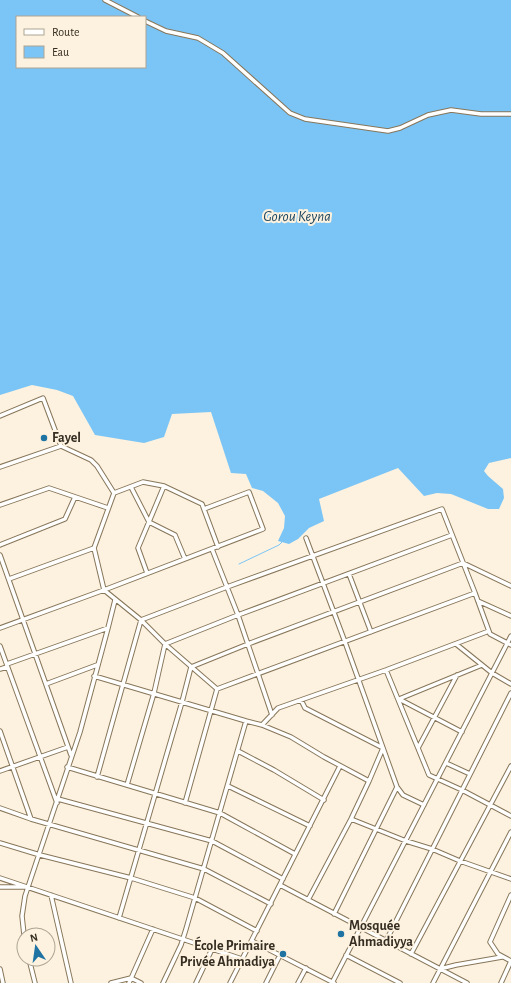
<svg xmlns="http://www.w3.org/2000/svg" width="511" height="983" viewBox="0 0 511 983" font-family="'Alegreya Sans',sans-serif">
<rect width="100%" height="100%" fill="#fdf2df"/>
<!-- water -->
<path fill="#7bc5f6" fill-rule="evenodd" d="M0,0H511V458L489,463L484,471L488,476L503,489L504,498L499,509H488L451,494L437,493L424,496L398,468L319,499L324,521L309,528L298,539L289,544L278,541L284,528L285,516L278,503L263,491L252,488L246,474L231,473L211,412L172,414L164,437L144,443L95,435L73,396L57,390L32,385L0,395ZM17,17H145V67H17Z"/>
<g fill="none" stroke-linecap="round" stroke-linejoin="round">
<!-- stream -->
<path stroke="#7bc5f6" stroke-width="1" d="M239,564L279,545L282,542"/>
<defs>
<path id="minor" d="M105,0L138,17
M145,21L166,31L198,38L223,53L290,113L305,119L388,131L400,128L428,115L451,110L481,114H511
M0,416L43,398L61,446L91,460L97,466L114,493
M0,467L61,446
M131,487L149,522L175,535L185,559
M114,493L94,548L104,590L141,620L165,644L217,689
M114,493L143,482L164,486
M0,505L49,488L108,508
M306,538L345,642L397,787L334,914
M0,545L65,519L75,497
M212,549L238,615L272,715
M0,555L71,755
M147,573L138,548L164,486L202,504L218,547
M349,574L371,632
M9,579L94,548
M478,601L511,616
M0,628L104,590L263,529L249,492L204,509
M456,644L492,673L511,684
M0,646L57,803
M7,664L108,628
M0,669L7,667
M386,670L429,775L462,790L511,816
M94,676L246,721L262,725L291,737L324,757L369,781
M46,684L97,665
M217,689L475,593
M399,699L482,665
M399,699L462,732
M301,700L305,708L383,748L369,781L351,819L308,900
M262,725L278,708L386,670L489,631
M0,731L31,819
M418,748L457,675
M238,751L274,770L324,800
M446,763L470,774
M67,767L220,813L295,854
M0,771L68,747
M97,777L141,620L227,587L442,509L475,593L490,634L511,645
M127,785L154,693L165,644L238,615L452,535
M228,786L310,826
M397,787L403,795L424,805
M58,799L212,841L283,879
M185,803L217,689
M0,808L31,819L204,869L271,904
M351,819L406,841L432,849L460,861L511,879
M0,843L40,855L131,878L195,898L257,931
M0,878L242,959
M280,885L467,983
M0,887H25
M51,895L71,983
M511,895L490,942L498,954L511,961
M119,918L182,702L191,667L248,644L463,563L511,586
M24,935L22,916L25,896L80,732L108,628L115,600
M252,941L334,983
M386,941L511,693
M411,954L511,766
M346,955L400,983
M29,959L35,983
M0,969L3,983
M440,969L456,965L502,957
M111,983L131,978L141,983
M129,983L153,929
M163,983L181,945L186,929L246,721
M196,983L212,949
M230,983L340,766
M266,983L280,955
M298,983L306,968
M332,983L511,636
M433,983L511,832
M501,983L511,961"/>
</defs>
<!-- minor casing -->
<use href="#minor" stroke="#87765a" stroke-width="5.5"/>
<!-- minor -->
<use href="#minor" stroke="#fff" stroke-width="3.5"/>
</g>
<!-- markers -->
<g fill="#1e73a3" stroke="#fdf2df" stroke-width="1.5">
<circle cx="44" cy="438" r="4"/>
<circle cx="341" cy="934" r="4"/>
<circle cx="283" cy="954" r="4"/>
</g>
<g text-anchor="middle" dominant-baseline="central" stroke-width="4" stroke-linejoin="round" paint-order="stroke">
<!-- poi labels -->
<g font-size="14" font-weight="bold" fill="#362e22" stroke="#fdf2df" text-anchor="start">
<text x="52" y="438">Fayel</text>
<text x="349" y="926">Mosquée<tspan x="349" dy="16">Ahmadiyya</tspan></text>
<text x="275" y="946" text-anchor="end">École Primaire<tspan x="275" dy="16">Privée Ahmadiya</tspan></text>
</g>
<!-- water labels -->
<g font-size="15" font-style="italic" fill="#1f4761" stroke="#fdf2df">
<text x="297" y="216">Gorou Keyna</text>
</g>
</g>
<!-- legend -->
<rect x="16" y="16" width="130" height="52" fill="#fdf2df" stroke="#ada493"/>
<rect x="24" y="29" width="20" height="6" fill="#ffffff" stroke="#ada493"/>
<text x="52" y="36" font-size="12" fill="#362e22">Route</text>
<rect x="24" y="46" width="20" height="12" fill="#7bc5f6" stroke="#ada493"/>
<text x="52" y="56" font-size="12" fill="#362e22">Eau</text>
<!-- north arrow -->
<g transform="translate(36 947) rotate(347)"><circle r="19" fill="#fdf2df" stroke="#ada493"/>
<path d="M0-3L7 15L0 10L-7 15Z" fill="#1e73a3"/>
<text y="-6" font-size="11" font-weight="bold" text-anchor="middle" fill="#362e22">N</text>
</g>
</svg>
